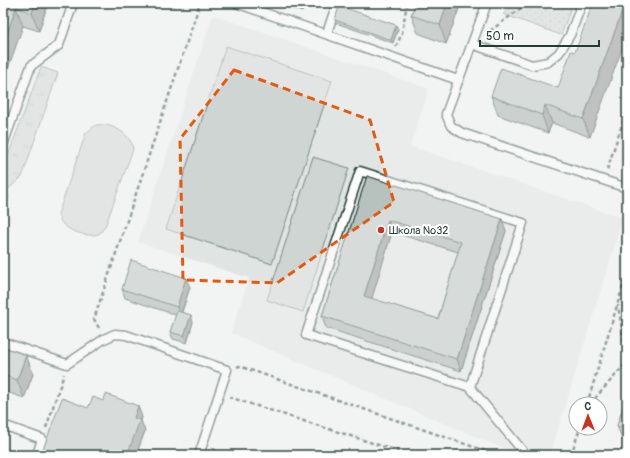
<svg xmlns="http://www.w3.org/2000/svg" width="630" height="458" viewBox="0 0 630 458" font-family="Pangolin,sans-serif">
<defs>
<pattern id="grass-tufts" width="24" height="20" patternUnits="userSpaceOnUse"><rect width="24" height="20" fill="#ced5d3"/><path d="M3 7l-1-3M5 7V3M7 7l1-3M15 17l-1-3M17 17v-4M19 17l1-3" fill="none" stroke="#b0b8b6"/></pattern>
<pattern id="park-dots" width="8" height="8" patternUnits="userSpaceOnUse"><rect width="8" height="8" fill="#ced5d3"/><path d="M2 2h.1M6 6h.1" fill="none" stroke="#b0b8b6" stroke-width="1.8" stroke-linecap="round"/></pattern>
</defs>
<rect width="100%" height="100%" fill="#f2f3f3"/>
<filter id="ink" filterUnits="userSpaceOnUse"><feTurbulence type="fractalNoise" baseFrequency=".025" numOctaves="2"/><feDisplacementMap in="SourceGraphic" scale="8" xChannelSelector="R" yChannelSelector="G"/><feConvolveMatrix kernelMatrix="1 2 1 2 8 2 1 2 1" color-interpolation-filters="sRGB"/></filter>
<g filter="url(#ink)">
<!-- built -->
<path fill="#e0e4e3" d="M213,15L429,89L410,146L623,218L550,455H519L231,333L249,278L138,242Z"/>
<!-- grass -->
<path fill="url(#grass-tufts)" stroke="#768984" d="M41,67L58,73L22,177L7,190L3,175V169Z"/>
<!-- park -->
<path fill="url(#park-dots)" stroke="#768984" d="M516,3H573L561,35L503,14Z"/>
<!-- pitch -->
<path fill="#ced5d3" stroke="#768984" d="M226,46L332,81L272,264L166,229Z
M96,125C111,123 131,133 133,149L106,224C104,228 102,232 98,234C88,238 68,231 62,223C60,221 59,218 58,214L86,133Z
M313,157L349,168L303,312L267,300Z"/>
<g fill="none" stroke-linecap="round" stroke-linejoin="round">
<defs>
<path id="service" d="M236,3L458,80
M487,3L446,114L451,126L462,133L627,188
M327,33L337,3
M472,44L532,65L548,62L559,53L570,35L582,3
M3,145L31,66L59,45L73,3
M3,196V198
M3,342L67,364L104,339L115,334L126,335L227,370L199,455
M470,387L523,223L360,171L306,335L470,387L526,455
M3,425L42,439L37,455"/>
</defs>
<!-- service casing -->
<use href="#service" stroke="#1f3d34" stroke-width="11"/>
<!-- path -->
<path stroke="#1f3d34" stroke-width="2.5" stroke-dasharray="4 3" stroke-linecap="butt" d="M490,31L528,3
M396,47L402,33L407,3
M607,170L627,109
M99,328L94,319L200,3
M237,367L239,366L497,455
M229,397L410,455
M587,404L627,273
M590,404L627,362L618,305
M46,428L64,374
M212,449L231,455
M571,455L580,428"/>
<!-- service -->
<use href="#service" stroke="#fff" stroke-width="8"/>
</g>
<!-- wall -->
<path fill="#9da6a3" stroke="#1f3d34" fill-rule="evenodd" d="M3,3H48L39,31L23,26Z
M166,3H175L174,6Z
M276,3H305L302,12Z
M416,3H461L446,44L418,33L411,15Z
M335,20L398,29L393,43L336,23Z
M575,52L590,137L552,123L548,133L498,115L491,96L558,88Z
M367,176L502,219L506,231L461,371L326,328L322,316ZM392,232L458,252L438,319L371,299Z
M190,287L182,312L193,322L187,343L173,339L170,332L176,315L125,298L122,289Z
M3,347L26,355L33,374L24,398L3,391Z
M627,394V455L625,444H624L617,426Z
M88,408L142,417L141,421L145,431L136,455H43L42,452Z"/>
<!-- shaded-wall -->
<path fill="#808784" stroke="#1f3d34" d="M35,3H48L39,31L32,13Z
M298,3H305L302,12Z
M447,3H461L446,44L440,25Z
M625,3H627V35L590,137L583,119Z
M16,7L23,26L3,83V46Z
M396,25L398,29L393,43L391,40Z
M545,105L552,123L548,133L542,115Z
M502,219L506,231L461,371L457,359Z
M388,220L392,232L369,308L364,296Z
M186,278L190,287L180,316L177,307Z
M191,315L193,322L187,343L184,336Z
M26,355L33,374L24,398L17,380Z
M138,406L142,417L141,421L145,431L136,455H127L134,418Z"/>
<!-- building -->
<path fill="#b7c1bd" stroke="#1f3d34" fill-rule="evenodd" d="M3,3H35L32,13L16,7L3,46Z
M416,3H447L440,25L411,15Z
M593,3H625L583,119L545,105L542,115L491,96L501,68L558,88L571,51L575,52Z
M339,6L396,25L391,40L335,20Z
M367,176L502,219L457,359L322,316ZM388,220L461,242L438,319L364,296Z
M131,260L186,278L177,307L122,289Z
M177,311L191,315L184,336L170,332Z
M3,347L26,355L17,380L3,375Z
M106,394L138,406L134,418L140,420L127,455H49L42,452L62,398L88,408L93,397L103,401Z
M627,394V429L617,426Z
M627,437V455H621Z"/>
</g>
<!-- marked area -->
<path d="M0 0H630V458H0ZM234,70L370,120L394,202L277,283L183,280L180,139Z" fill="#f2f3f3" fill-opacity=".55" fill-rule="evenodd"/>
<path fill="none" stroke="#e8590c" stroke-width="3" stroke-dasharray="8 5" stroke-linejoin="round" d="M234,70L370,120L394,202L277,283L183,280L180,139Z"/>
<!-- markers -->
<circle fill="#c8321e" stroke="#fff" stroke-width="1.5" cx="381" cy="230" r="4"/>
<g text-anchor="middle" dominant-baseline="central" stroke-width="4" stroke-linejoin="round" paint-order="stroke">
<!-- poi labels -->
<g font-size="11" fill="#1f3d34" stroke="#fff" text-anchor="start">
<text x="389" y="230">Школа №32</text>
</g>
</g>
<!-- margin -->
<rect width="630" height="458" fill="none" stroke="#fff" stroke-width="16"/>
<rect x="8" y="8" width="614" height="442" fill="none" stroke="#1f3d34" stroke-width="1.5" filter="url(#ink)"/>
<!-- north arrow -->
<g transform="translate(588 416) rotate(359)"><circle r="19" fill="#ffffff" stroke="#a5b1ae"/>
<path d="M0-3L7 15L0 10L-7 15Z" fill="#c8321e"/>
<text y="-6" font-size="11" font-weight="bold" text-anchor="middle" fill="#1f3d34">С</text>
</g>
<!-- scale -->
<path d="M480 40v6h119v-6" fill="none" stroke="#1f3d34" stroke-width="2"/>
<text x="486" y="40" font-size="12" fill="#1f3d34" stroke="#ffffff" stroke-width="3" paint-order="stroke">50 m</text>
</svg>
